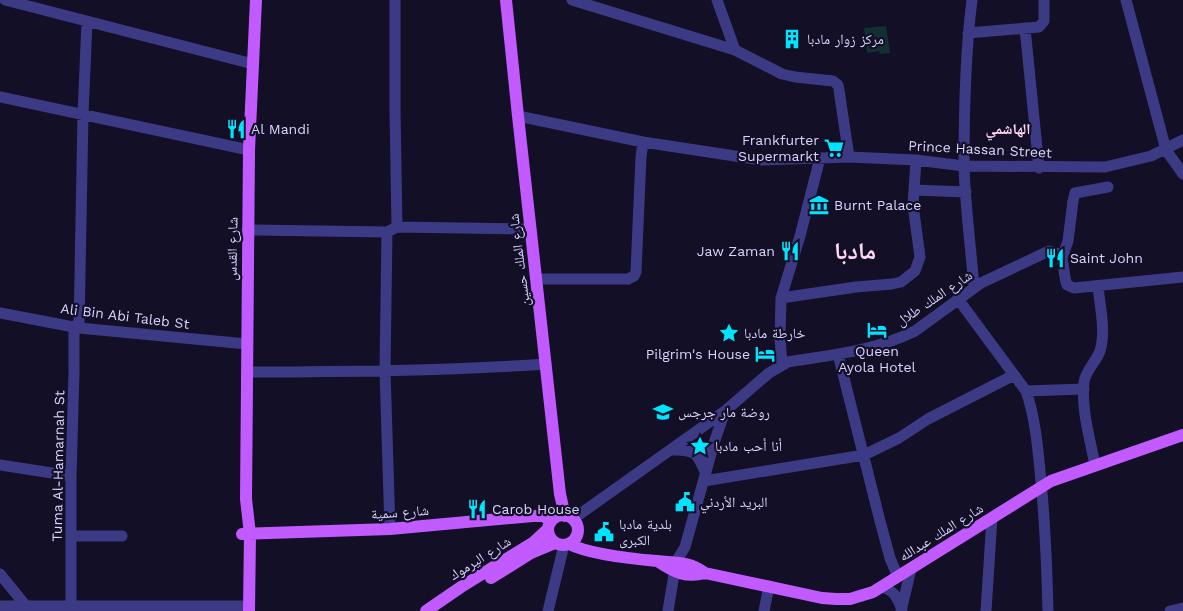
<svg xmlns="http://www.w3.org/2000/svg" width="1183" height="611" viewBox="0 0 1183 611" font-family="'Work Sans','Noto Naskh Arabic',sans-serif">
<rect width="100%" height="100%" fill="#130f26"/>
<!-- green -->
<path fill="#12302f" d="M886,26L890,53L880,54L879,51L867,53L864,28Z"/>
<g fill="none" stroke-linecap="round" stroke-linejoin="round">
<!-- minor -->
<path stroke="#3d3a85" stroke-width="11" d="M5,0L253,64
M395,0V110L397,227
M572,0L735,50L782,74L795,77L833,81L838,85L839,90L849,157
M717,0L735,50
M972,0C965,55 964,110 964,165C965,206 971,247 974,288
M1126,0L1166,150L1183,174
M1025,28L1039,168
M968,33L1039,27L1044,21V0
M0,97L249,150
M518,116L643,142L761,160L849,157L916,160L964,166L1105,167L1151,156L1183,140
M914,190L966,192
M247,230L387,232L397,227L531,229
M387,232L385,371L390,529
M1062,258L1068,241L1073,201L1075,193L1108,187
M537,279H628L634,276L636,272L641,157L643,142
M781,298L856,287L892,284L901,282L915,271L920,257L913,205L916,160
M958,299L1026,391C1036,420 1038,451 1041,481C1045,524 1047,568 1048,611
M0,313L79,328L247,344
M79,328L83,114L87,22
M838,354L880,521L890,558L898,577
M782,364L780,338L781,298L800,236L820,158
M248,372C347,372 447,371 546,364
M1026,391L1084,389
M670,450C694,449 698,452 706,475
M0,465L71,476
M1095,465C1090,439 1081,409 1084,382C1086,370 1096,362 1100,351C1106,331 1100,307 1098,286
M704,481L864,455L899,438L928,419L1014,375
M573,519L725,411L769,373L788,362C831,355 875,351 915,331L981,283L1049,251L1060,254C1065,264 1063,275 1067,285L1074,288L1183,277
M72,536H122
M0,574L26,606
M881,587C894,590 897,597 902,609
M0,606H242
M71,606V476L74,372V326
M548,611L564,545
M668,611L676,562L685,547L714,443L725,411
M764,611L769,586
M901,611L911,569
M986,611L992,518
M1170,611L1183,608"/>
<!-- major -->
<path stroke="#c25bff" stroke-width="12" d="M506,0L518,116L560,494L565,516
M548 530a15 15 0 1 1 30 0a15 15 0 1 1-30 0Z
M242,534L390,529L533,516H543L551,521
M569,544C589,554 634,559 657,561C676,563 689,561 705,573L822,598L836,599H850L873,592L881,587L1051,481L1183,435
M659,562C674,572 686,578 705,573
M491,578L531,553L555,543
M249,611L250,534L246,499L249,150L256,0
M426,611L461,587L534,542L548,529"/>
</g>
<!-- icons -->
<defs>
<symbol id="building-bare" viewBox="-9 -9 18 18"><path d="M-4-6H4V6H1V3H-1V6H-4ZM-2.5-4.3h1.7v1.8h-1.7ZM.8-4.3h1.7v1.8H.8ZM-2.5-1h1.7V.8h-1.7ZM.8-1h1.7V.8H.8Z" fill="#00e5ff" stroke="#130f26" stroke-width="2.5" paint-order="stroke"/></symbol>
<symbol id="restaurant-bare" viewBox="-9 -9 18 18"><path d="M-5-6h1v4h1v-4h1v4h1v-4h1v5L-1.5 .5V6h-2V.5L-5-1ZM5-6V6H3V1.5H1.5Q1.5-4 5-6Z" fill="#00e5ff" stroke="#130f26" stroke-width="2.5" paint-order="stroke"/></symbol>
<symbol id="supermarket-bare" viewBox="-9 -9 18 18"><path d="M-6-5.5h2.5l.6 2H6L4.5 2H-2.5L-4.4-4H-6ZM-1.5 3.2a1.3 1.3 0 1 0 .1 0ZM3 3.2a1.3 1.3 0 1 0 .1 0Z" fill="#00e5ff" stroke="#130f26" stroke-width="2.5" paint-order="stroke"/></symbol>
<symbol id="museum-bare" viewBox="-9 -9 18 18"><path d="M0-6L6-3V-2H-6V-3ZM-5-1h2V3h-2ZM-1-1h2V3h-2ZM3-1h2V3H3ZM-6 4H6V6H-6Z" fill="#00e5ff" stroke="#130f26" stroke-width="2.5" paint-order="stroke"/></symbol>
<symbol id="hotel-bare" viewBox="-9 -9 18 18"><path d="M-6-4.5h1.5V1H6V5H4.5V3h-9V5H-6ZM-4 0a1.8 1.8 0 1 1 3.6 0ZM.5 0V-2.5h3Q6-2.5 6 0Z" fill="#00e5ff" stroke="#130f26" stroke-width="2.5" paint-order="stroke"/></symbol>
<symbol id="sight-bare" viewBox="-9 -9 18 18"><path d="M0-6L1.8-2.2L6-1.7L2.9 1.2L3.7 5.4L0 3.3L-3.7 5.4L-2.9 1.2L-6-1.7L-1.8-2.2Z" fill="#00e5ff" stroke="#130f26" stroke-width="2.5" paint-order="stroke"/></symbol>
<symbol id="school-bare" viewBox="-9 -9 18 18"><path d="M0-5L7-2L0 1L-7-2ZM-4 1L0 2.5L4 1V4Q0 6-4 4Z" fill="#00e5ff" stroke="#130f26" stroke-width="2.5" paint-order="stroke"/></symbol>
<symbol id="civic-bare" viewBox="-9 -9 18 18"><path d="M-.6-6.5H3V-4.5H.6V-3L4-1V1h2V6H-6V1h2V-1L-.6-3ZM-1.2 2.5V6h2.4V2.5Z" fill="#00e5ff" stroke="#130f26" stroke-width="2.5" paint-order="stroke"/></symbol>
</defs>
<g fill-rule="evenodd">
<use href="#building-bare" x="778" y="25" width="28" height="28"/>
<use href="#restaurant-bare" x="222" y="115" width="28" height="28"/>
<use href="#supermarket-bare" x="820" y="134" width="28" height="28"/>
<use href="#museum-bare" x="805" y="191" width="28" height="28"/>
<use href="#restaurant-bare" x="776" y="237" width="28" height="28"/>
<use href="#restaurant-bare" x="1041" y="244" width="28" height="28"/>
<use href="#hotel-bare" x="863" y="316" width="28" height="28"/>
<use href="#sight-bare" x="715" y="319" width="28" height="28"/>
<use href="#hotel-bare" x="751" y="340" width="28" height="28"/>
<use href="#school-bare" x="649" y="398" width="28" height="28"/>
<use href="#sight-bare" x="686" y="432" width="28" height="28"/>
<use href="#civic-bare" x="671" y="488" width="28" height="28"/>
<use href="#restaurant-bare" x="463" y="495" width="28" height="28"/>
<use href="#civic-bare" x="590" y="518" width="28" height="28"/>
</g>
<g text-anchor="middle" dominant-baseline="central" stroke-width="4.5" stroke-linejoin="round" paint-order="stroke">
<!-- poi labels -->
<g font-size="14" fill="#d9d4ff" stroke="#130f26" text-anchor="start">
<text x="807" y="39">مركز زوار مادبا</text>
<text x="251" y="129">Al Mandi</text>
<text x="819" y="140" text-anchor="end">Frankfurter<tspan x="819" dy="16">Supermarkt</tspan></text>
<text x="834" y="205">Burnt Palace</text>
<text x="775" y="251" text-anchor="end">Jaw Zaman</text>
<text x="1070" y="258">Saint John</text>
<text x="744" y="333">خارطة مادبا</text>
<text x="877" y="351" text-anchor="middle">Queen<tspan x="877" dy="16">Ayola Hotel</tspan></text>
<text x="750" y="354" text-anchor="end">Pilgrim's House</text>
<text x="678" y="412">روضة مار جرجس</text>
<text x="715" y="446">أنا أحب مادبا</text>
<text x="700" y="502">البريد الأردني</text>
<text x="492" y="509">Carob House</text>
<text x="619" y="524">بلدية مادبا<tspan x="619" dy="16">الكبرى</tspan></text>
</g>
<!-- street labels -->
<g font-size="14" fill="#d9d4ff" stroke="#130f26">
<text transform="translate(980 149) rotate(3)">Prince Hassan Street</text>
<text transform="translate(232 249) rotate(-89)">شارع القدس</text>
<text transform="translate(519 260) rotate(-97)">شارع الملك حسين</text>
<text transform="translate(934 298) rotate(-34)">شارع الملك طلال</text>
<text transform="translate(125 316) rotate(7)">Ali Bin Abi Taleb St</text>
<text transform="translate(58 466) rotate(-89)">Tuma Al-Hamarnah St</text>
<text transform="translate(400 512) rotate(-4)">شارع سمية</text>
<text transform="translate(941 532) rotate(-32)">شارع الملك عبدالله</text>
<text transform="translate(480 558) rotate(-32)">شارع اليرموك</text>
</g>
<!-- neighbourhood labels -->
<g font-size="15" font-weight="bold" fill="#ffd6f0" stroke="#130f26">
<text x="1008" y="129">الهاشمي</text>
</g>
<!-- town labels -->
<g font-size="24" font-weight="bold" fill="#ffd6f0" stroke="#130f26">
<text x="855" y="251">مادبا</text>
</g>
</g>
</svg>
